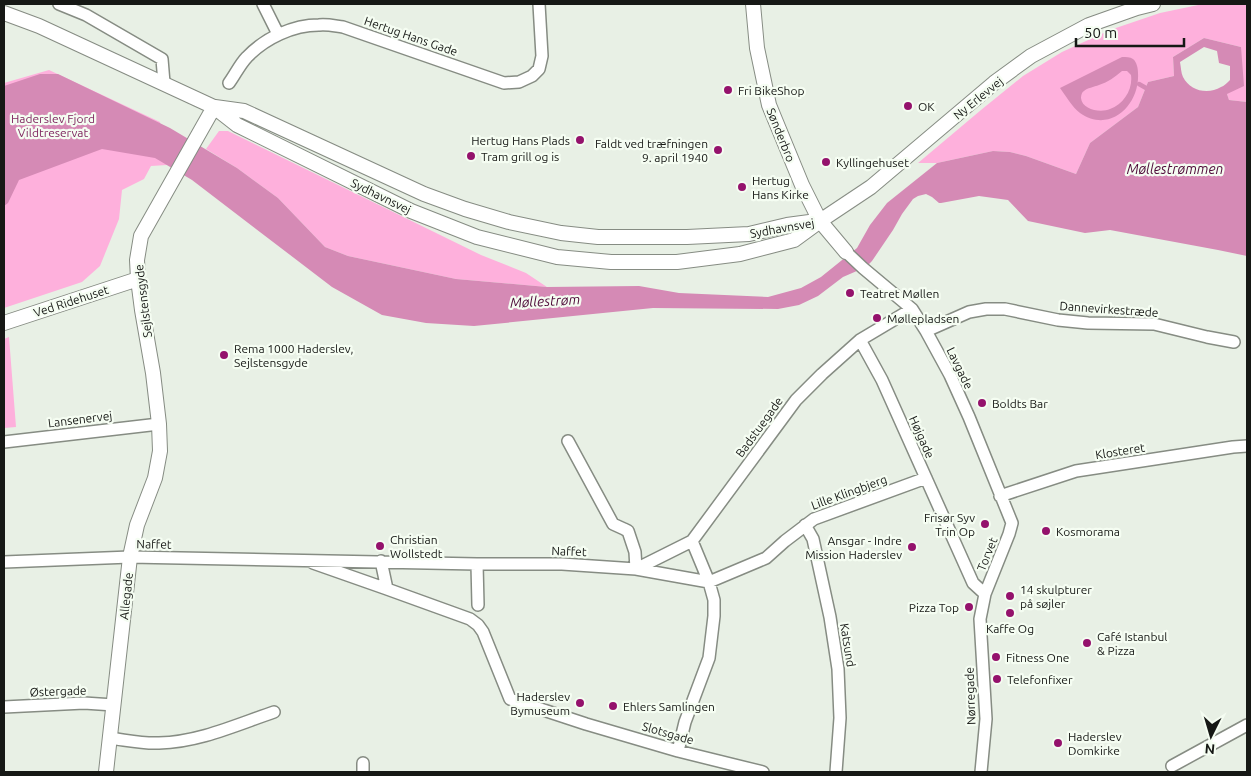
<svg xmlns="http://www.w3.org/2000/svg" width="1251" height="776" viewBox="0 0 1251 776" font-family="Ubuntu,sans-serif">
<rect width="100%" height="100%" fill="#e8f0e5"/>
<!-- green -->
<path fill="#feb0dc" d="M1203,4H1247V102L1229,100L1227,94L1241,47L1204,38L1173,57L1174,76L1148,82L1138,107L1090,143L1076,174L1026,156L1010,152L993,151L937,163H918L981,110L1023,76L1062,52L1110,30L1160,13Z
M49,70L160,122L167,165L151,166L144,179L122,190L119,219L100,266L82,282L4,308V83Z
M219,131H228L481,255L526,273L547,287L456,279L348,256L325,247L278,198L237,168L206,149Z
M9,337L16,427L4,428V339Z"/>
<!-- water -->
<path fill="#d58ab5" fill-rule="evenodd" d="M1204,38L1241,47L1244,86L1227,94L1229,100L1247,102V256L1218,250L1110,230L1085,233L1028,221L1008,200L979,196L941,203H939L932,197L926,194L918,196L913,199L902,214L893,230L872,261L866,267L843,277L818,296L799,305L778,309L653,308L474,326L426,323L382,315L332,287L192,180L155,158L102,149L19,180L8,203L4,206V86L40,74H58L170,128L237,168L278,198L325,247L348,256L456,279L547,287L639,286L679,293L768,297L801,288L821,277L857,248L870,225L887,203L937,163L993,151L1010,152L1026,156L1076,174L1090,143L1138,107L1148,82L1174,76L1173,57ZM1204,47L1217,51L1219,63L1230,66V80C1227,83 1224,86 1221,87C1208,95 1190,91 1183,77C1181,73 1181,67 1180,62Z
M1122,57C1126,57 1130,57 1133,59C1137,62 1138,69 1138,73C1140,105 1110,134 1080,113C1072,107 1066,96 1060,88ZM1122,71H1127L1131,75C1133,89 1124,104 1110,109C1101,113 1082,110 1081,98C1081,95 1082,92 1084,91C1087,88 1094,87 1099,85C1108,82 1115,77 1122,71Z"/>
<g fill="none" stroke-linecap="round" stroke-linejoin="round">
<!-- stream -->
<path stroke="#d58ab5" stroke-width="4.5" d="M1139,84L1146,88"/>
<defs>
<path id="minor" d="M59,4L86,15L162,59L164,83
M263,4L278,34
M229,83C235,75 240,64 247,57C265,38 293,25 319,25C327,24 335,26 343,27L504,83L519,82L532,76L539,69L542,56L539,4
M846,252L863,268L912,309L926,331L950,375L969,417L1012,523L1009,534L985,594L980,619L986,719L981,772
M926,331L969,312L986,309H1005L1058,320L1088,323L1154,324L1207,337L1234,342
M860,340L882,380L973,583L985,594
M568,441L613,524L624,529L628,531L635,552L636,569L709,582
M4,442L159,424
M1000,496L1076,471L1233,447L1247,446
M805,525L813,539L830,617L838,669L840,718L836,772
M692,541L796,400L822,374L860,340L912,309
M381,561L387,589L470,619L478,625L483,632L510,699L586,724L678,751L763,772
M4,562L130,557L477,564H562L636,569L692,541L709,582L714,600V616L709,658L685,722L678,751
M313,563L387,589
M477,564L478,605
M709,582L766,558L785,541L814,519L926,478
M4,707L84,703L114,705
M109,738C126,740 143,744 159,743C199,742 236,725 274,712
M1172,766L1247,725
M363,772V763"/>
<path id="tertiary" d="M753,4L757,48L769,105L802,185L820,221L846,252
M4,13L39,26L214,107L237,125L411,211L477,237L557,257L611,262H677L740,254L794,240L820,221L871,187L994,83L1031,56L1089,25L1137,8L1153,4
M215,107L244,111L424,194L465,209L509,222L561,233L598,237H687L749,234L787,225L817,221
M4,323L138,279
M106,772L130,557L137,525L155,478L160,451L159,424L153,373L142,310L138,279L137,260L141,236L214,107"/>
</defs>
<!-- minor casing -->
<use href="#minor" stroke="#868c83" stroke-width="14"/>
<!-- tertiary casing -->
<use href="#tertiary" stroke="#868c83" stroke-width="16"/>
<!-- minor -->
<use href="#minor" stroke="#fff" stroke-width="11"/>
<!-- tertiary -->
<use href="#tertiary" stroke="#fff" stroke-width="14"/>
</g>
<!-- markers -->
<g fill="#94126c" stroke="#f5fdf2" stroke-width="2">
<circle cx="728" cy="90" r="5"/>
<circle cx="908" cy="106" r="5"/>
<circle cx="580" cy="140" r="5"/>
<circle cx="718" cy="150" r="5"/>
<circle cx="471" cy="156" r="5"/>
<circle cx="826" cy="162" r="5"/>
<circle cx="742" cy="187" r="5"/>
<circle cx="850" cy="293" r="5"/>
<circle cx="877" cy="318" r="5"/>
<circle cx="224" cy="355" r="5"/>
<circle cx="982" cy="403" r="5"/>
<circle cx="985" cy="524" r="5"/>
<circle cx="1046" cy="531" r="5"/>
<circle cx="380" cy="546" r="5"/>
<circle cx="912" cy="547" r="5"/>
<circle cx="1010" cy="596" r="5"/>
<circle cx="969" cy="607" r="5"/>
<circle cx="1010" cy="613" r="5"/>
<circle cx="1087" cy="643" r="5"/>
<circle cx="996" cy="657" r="5"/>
<circle cx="997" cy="679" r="5"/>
<circle cx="580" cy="703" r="5"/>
<circle cx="613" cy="706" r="5"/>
<circle cx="1058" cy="743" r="5"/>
</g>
<g text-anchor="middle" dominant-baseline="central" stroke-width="4.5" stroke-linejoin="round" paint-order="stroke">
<!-- street labels -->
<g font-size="12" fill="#161815" stroke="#f5fdf2">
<text transform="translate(411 36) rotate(19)">Hertug Hans Gade</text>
<text transform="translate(978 98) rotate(-39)">Ny Erlevvej</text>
<text transform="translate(781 135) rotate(68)">Sønderbro</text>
<text transform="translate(381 196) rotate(26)">Sydhavnsvej</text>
<text transform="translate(782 228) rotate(-10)">Sydhavnsvej</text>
<text transform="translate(71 301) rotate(-18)">Ved Ridehuset</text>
<text transform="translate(143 301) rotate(-97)">Sejlstensgyde</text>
<text transform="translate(1109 309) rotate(4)">Dannevirkestræde</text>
<text transform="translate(960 368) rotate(64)">Lavgade</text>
<text transform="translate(80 419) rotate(-7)">Lansenervej</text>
<text transform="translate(759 427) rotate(-54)">Badstuegade</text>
<text transform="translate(922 437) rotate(66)">Højgade</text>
<text transform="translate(1120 451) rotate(-9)">Klosteret</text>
<text transform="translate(849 492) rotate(-20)">Lille Klingbjerg</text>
<text transform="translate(154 544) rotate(1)">Naffet</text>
<text transform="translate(569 551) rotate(2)">Naffet</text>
<text transform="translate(987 554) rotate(-68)">Torvet</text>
<text transform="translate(126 596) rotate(-84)">Allegade</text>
<text transform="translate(848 645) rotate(81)">Katsund</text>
<text transform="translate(58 691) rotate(-2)">Østergade</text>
<text transform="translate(970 696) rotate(-92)">Nørregade</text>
<text transform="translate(668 733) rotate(16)">Slotsgade</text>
</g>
<!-- poi labels -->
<g font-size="12" fill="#161815" stroke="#f5fdf2" text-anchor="start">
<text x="738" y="90">Fri BikeShop</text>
<text x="918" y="106">OK</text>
<text x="570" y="140" text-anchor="end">Hertug Hans Plads</text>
<text x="708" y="143" text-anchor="end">Faldt ved træfningen<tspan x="708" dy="14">9. april 1940</tspan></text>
<text x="481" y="156">Tram grill og is</text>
<text x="836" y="162">Kyllingehuset</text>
<text x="752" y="180">Hertug<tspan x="752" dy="14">Hans Kirke</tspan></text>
<text x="860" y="293">Teatret Møllen</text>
<text x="887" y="318">Møllepladsen</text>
<text x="234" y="348">Rema 1000 Haderslev,<tspan x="234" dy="14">Sejlstensgyde</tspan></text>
<text x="992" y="403">Boldts Bar</text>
<text x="975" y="517" text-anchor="end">Frisør Syv<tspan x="975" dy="14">Trin Op</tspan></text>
<text x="1056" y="531">Kosmorama</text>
<text x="390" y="539">Christian<tspan x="390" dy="14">Wollstedt</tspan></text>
<text x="902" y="540" text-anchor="end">Ansgar - Indre<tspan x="902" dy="14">Mission Haderslev</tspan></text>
<text x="1020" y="589">14 skulpturer<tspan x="1020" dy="14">på søjler</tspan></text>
<text x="959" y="607" text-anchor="end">Pizza Top</text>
<text x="1010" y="628" text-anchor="middle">Kaffe Og</text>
<text x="1097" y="636">Café Istanbul<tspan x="1097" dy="14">&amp; Pizza</tspan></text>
<text x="1006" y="657">Fitness One</text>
<text x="1007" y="679">Telefonfixer</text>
<text x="570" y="696" text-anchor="end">Haderslev<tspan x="570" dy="14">Bymuseum</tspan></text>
<text x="623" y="706">Ehlers Samlingen</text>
<text x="1068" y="736">Haderslev<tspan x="1068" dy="14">Domkirke</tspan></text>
</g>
<!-- park labels -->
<g font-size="12" fill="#7f2760" stroke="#f5fdf2">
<text x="53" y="118">Haderslev Fjord<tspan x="53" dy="14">Vildtreservat</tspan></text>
</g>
<!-- water labels -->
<g font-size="14" font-style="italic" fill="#4e0a38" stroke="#f5fdf2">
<text x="1175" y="169">Møllestrømmen</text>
<text transform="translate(545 301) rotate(-3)">Møllestrøm</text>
</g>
</g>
<!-- border -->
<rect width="1251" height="776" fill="none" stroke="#161815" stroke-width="10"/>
<!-- north arrow -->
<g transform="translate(1211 736) rotate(185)" stroke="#f5fdf2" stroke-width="4" paint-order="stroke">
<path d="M0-4L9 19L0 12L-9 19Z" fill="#161815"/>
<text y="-8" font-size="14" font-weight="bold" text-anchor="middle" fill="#161815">N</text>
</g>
<!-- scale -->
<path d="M1076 38v8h108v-8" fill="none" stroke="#161815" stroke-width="2.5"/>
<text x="1084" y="38" font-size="15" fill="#161815" stroke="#f5fdf2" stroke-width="4" paint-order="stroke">50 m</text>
</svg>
